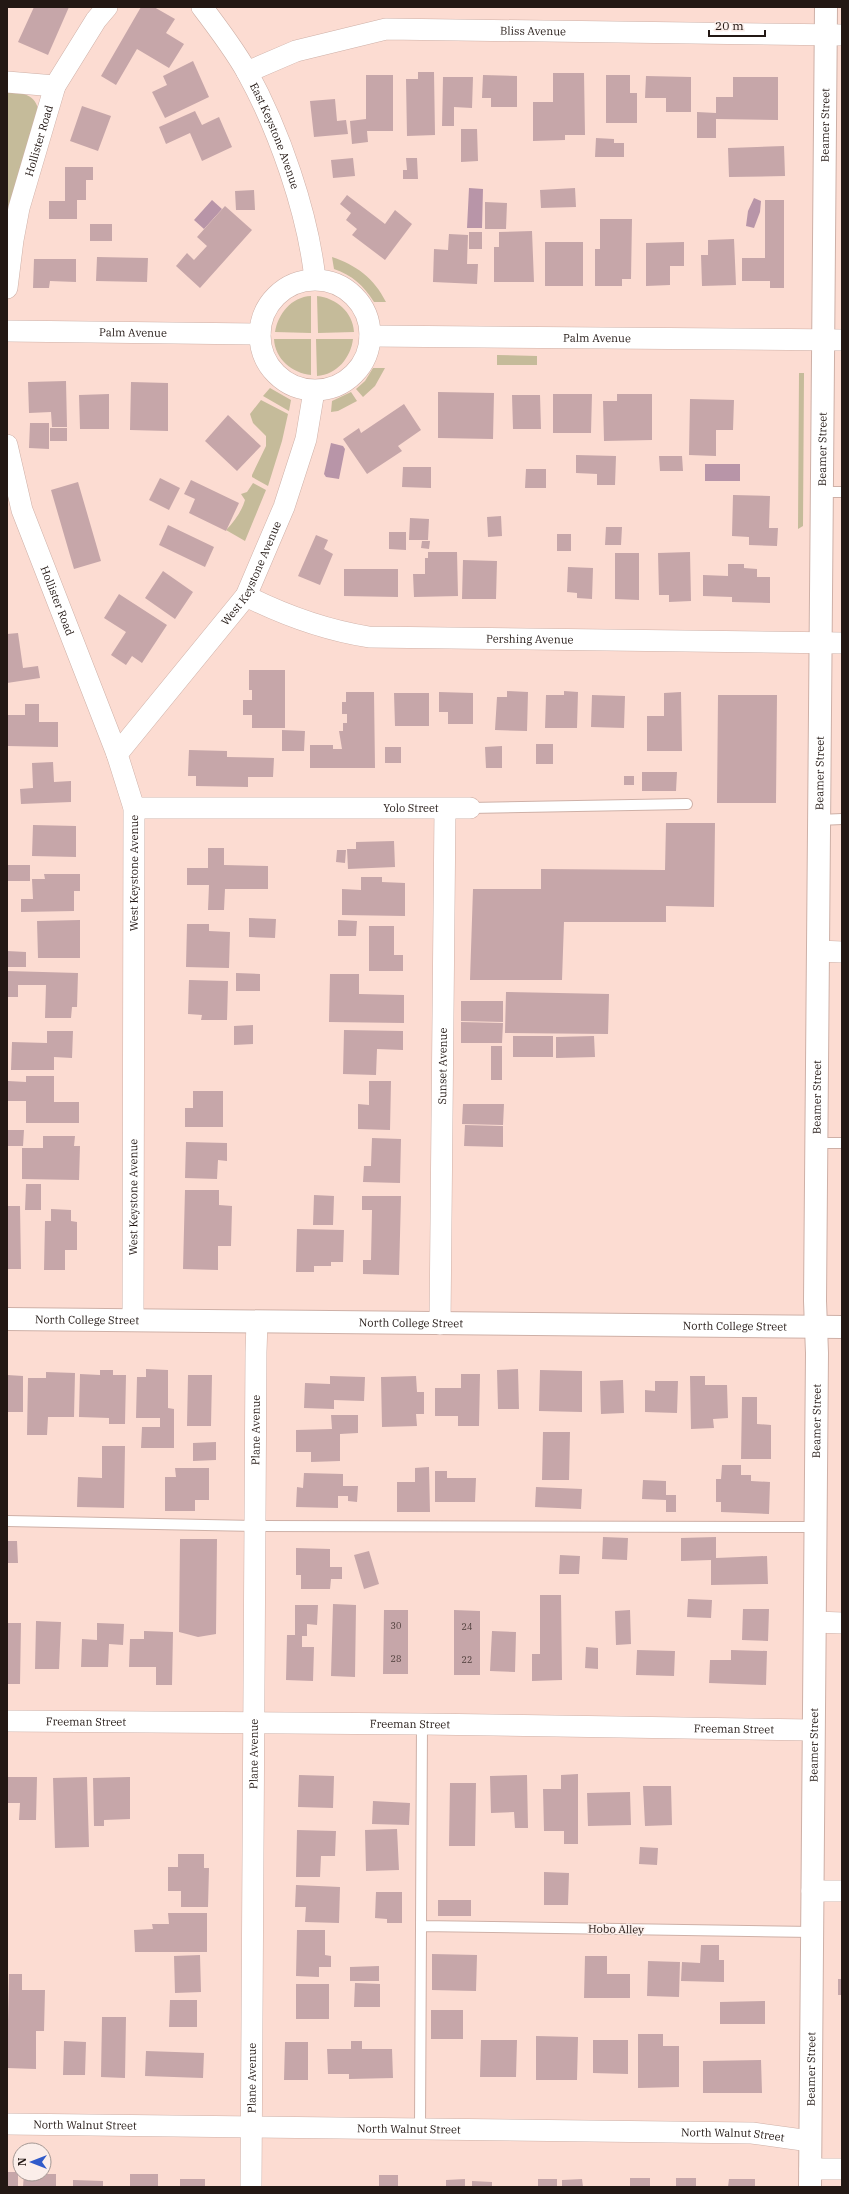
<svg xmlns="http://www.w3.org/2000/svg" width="849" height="2194" viewBox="0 0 849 2194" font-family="'IBM Plex Serif',serif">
<rect width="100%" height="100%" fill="#fcdcd2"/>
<!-- green -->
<path fill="#c5bb9a" d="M7,93C23,93 35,93 39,112L7,232Z
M332,257C356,265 374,278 386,302H374C364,286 352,275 334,269Z
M311,296V333L275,332C278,314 291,297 311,296Z
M317,296C336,298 353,312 354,332L318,333Z
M274,339H311V375C292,373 275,359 274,339Z
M316,339H353C351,357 337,375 317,376Z
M497,355L537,356V365H497Z
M373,368H385L375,386L363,397L356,389L365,381Z
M799,373H804L803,526L798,529Z
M270,388L291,400L289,411L263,396Z
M351,392L357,401L338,411L331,412L332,401Z
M261,400L288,414L282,441L268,486L252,477V475L266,446V436L253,423L250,414Z
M253,483L266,490L245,541L226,530C234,522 242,511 245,500L241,494L247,492Z"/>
<!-- water -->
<path fill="#b895a8" d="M469,188L483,189L482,228H467Z
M754,198L761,201L760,212L754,228L746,226L748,211Z
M212,200L222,209L204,229L194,220Z
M331,443L343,446L345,449L339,479L326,477L324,474Z
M705,464H740V481H705Z"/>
<!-- building -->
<path fill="#c6a6a9" d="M34,7H69L48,55L18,42Z
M141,7H154L175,19L166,33L184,44L169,68L137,49L116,85L101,76Z
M193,61L209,97L165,118L152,92L167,85L163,76Z
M418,72H434L435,135L407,136L406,79H418Z
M553,73H584L585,135H565V140L533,141V102H553Z
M366,75H393V131H367L368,142L352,144L350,121L366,119Z
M483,75L517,76V107H491V98H482Z
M606,75H630V93H637V123H606Z
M646,76L691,77V112H666V98H645Z
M443,77H473L472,108L454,107V126H442Z
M733,77H778V120L716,119V138H697V112L716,113V97H733Z
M335,99L337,121L346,120L348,134L314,137L310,101Z
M82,106L111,116L98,151L70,141Z
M195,111L202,125L219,117L232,147L202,161L190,133L166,144L159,127Z
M461,129H477L478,161L461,162Z
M596,138L614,139V143H624V157H595Z
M784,146L785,176L729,177L728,148Z
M353,158L355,176L333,178L331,160Z
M406,158H417L418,179H403V170H407Z
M65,167H93V180H86V200H77V219H49V201H65Z
M575,188L576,207L541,208L540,190Z
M254,190L255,210H236L235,191Z
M347,195L385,224L395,210L412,224L385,260L352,235L357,229L346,220L351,213L340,204Z
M765,200H784V288H770V281H742V258H765Z
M485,202L507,203L506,229H485Z
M225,206L252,230L200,288L176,266L187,253L194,260L207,246L197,237Z
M600,219H632L631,279H622V286H595V249H600Z
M90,224H112V241H90Z
M532,231L534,282H494V247H499V232Z
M469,232H482V249H469Z
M449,234L468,235L467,264H478L477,284L433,282L434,249L448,250Z
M734,239L736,285L702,286L701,255H708V240Z
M545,242H583V286H545Z
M684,242V266H670V285L646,286V243Z
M97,257L148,258L147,282L96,281Z
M34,259H76V282L50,281L49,288H33Z
M66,381L67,427H52L51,412L29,413L28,382Z
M131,382L168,383V431L130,430Z
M438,392L494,393L493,439L438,438Z
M109,394V429H80L79,395Z
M553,394H592L591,433H553Z
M617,394H652V440L604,441L603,401H617Z
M512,395H540L541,429H513Z
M690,399L734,400L733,430H716V456L689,455Z
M404,404L421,430L398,446L402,451L367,474L343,439L359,428L361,433Z
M228,415L261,446L237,471L205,441Z
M30,423H49V449L29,448Z
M50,428H67V441H50Z
M576,455L616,456L615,485H597V474L576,473Z
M659,456H682L683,471H660Z
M403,467H431V488L402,487Z
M526,469H546V488H525Z
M160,478L180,488L169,510L149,500Z
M191,480L239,503L226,531L189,513L195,499L184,494Z
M78,482L101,561L74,569L51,490Z
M733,495L770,496L769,528H778L777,546L749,545V537L732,536Z
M501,516L502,536L488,537L487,517Z
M410,518L429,519L428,540H409Z
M168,525L214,547L205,567L159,545Z
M606,527H622L621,545H605Z
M389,532H406V550L389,549Z
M557,534H571V551H557Z
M316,535L328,540L324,549L333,554L320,585L298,576Z
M422,541H430L429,549L421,548Z
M428,552H457L458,596L414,597L413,574H425V558H428Z
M690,552L691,601L669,602V595H659L658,553Z
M615,553H639V600L615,599Z
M463,560L497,561L496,599H462Z
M728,564H744V568L757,569V577H770V603L732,602V597L703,596V575L728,576Z
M568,567L593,568L592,599L577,598V593L567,592Z
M344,569H398V597L344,596Z
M163,571L193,592L175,619L145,598Z
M119,594L167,625L142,663L132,656L126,665L111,655L126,632L104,618Z
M18,633L23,668L38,666L40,678L7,683V634Z
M249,670H285V728H252V715H243V700H252V690H249Z
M507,691L528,692L527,731L495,730L497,697H507Z
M564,691L578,692L577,728H545L546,695H564Z
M346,692H374L375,768H310V745H333V749H342L339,731H343V723H347V714H342V702H346Z
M439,692L473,693V724H448V712H439Z
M681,692L682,751H647V716H664V693Z
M394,693H429V726H395Z
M592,695L625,696L624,728L591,727Z
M718,695H777L776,803H717Z
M25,704H39V722H58V747L7,746V715H25Z
M282,730L305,731L304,751H282Z
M536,744H553V764H536Z
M502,746V768H486L485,747Z
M385,747H401V763H385Z
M189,750L227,751V757L274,758L273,777H248V787L196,786V776H188Z
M53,762L54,782L71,781V802L21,804L20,789L33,788L32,763Z
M642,772H677L676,791H642Z
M624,776H634V785H624Z
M666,823H715L714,907L666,906V922H564L562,980H470L473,889H541V869L665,870Z
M33,825L76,826V857L32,856Z
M394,841L395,867L348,869L347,849H356V842Z
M208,848H224V865L268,866V889H225L224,910H208L209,885H187V868H208Z
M337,850H346L345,863L336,862Z
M7,865H30V881H7Z
M44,874H80V891H74V911L21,912V899H33L32,879H45Z
M361,877H382V882L405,883V916L342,915V889L361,890Z
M249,918L276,919L275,938L249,937Z
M80,920V958H38L37,921Z
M338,920L357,921L356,936H338Z
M187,924H209V931L230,932L229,968L186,967Z
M369,926H394V955H403V971H369Z
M7,951L26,952V967H7Z
M7,971L78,973L77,1007H72L71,1018H45L46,985H18V997H7Z
M236,973L260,974V991H236Z
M330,974H359V994L404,995V1023L329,1022Z
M189,980L228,981L227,1020H201L202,1015L188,1014Z
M506,992L609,994L608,1034L505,1033Z
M461,1001H503V1022L461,1021Z
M461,1022L503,1023L502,1043H461Z
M253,1025V1044L234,1045V1026Z
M344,1030L403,1031V1050L377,1049L376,1075L343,1074Z
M47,1031H73L72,1058L54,1057V1070H11L12,1042L47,1043Z
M513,1036H553V1057H513Z
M594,1036L595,1057L556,1058V1037Z
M491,1046H502V1080H491Z
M26,1076H54V1102H79V1123H26V1101H8V1081L26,1082Z
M369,1081H391L390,1130L358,1129V1104L369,1105Z
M193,1091H223V1127H185V1108H193Z
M463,1104H504L503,1125L462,1124Z
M465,1125L503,1126V1147L464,1146Z
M7,1130H24L23,1146H7Z
M43,1136H75L74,1146H80L79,1180L22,1179V1148H43Z
M372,1138L401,1139L400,1183L363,1182L364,1166H371Z
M186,1142L227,1143V1161L218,1160L217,1179L185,1178Z
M26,1184H41V1210H25Z
M185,1190H219V1205L232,1206L231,1246H218V1270L183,1269Z
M314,1195L334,1196L333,1225H313Z
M362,1196H401L399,1275L363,1274V1260H371L372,1210H362Z
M7,1206H20L21,1269H7Z
M51,1209L71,1210V1221L77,1222V1250H65V1270H44L45,1221H51Z
M297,1229L344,1230L343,1262H331V1266H314V1272H296Z
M146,1369L168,1370V1408L174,1409V1448H141L142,1427H160V1418H136L137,1377H146Z
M518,1369L519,1409H498L497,1370Z
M100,1370H113V1375H126L125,1424H109V1418L79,1417L80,1374L100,1375Z
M540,1370L582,1371V1412L539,1411Z
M46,1372L75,1373L74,1417H48L47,1435H27L28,1378H46Z
M461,1374H480L479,1426H458V1416H435V1388H461Z
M7,1375L23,1376V1412H7Z
M188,1375H212L211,1426H187Z
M330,1376L365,1377L364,1401L334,1400V1409L304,1408L305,1383L330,1384Z
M416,1376L417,1392H424V1414H416L417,1426L382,1427L381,1377Z
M690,1376H705V1385H727L728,1418L713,1419L714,1428L691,1429Z
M623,1380L624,1413L601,1414L600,1381Z
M655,1381H678L677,1413L645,1412V1390L655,1391Z
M742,1397H757V1424L771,1425V1459H741Z
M331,1415H358V1433L340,1434V1461L311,1462V1452H296V1430L332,1429Z
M543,1432H570L569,1480H542Z
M216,1442V1460L193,1461V1443Z
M102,1446H125L124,1508L77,1507L78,1477L102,1478Z
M722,1465H741V1475H751V1481L770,1482L769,1514L721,1512V1502H716V1479H721Z
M429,1467L430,1512H397V1482H415V1468Z
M175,1468H209V1500H195V1511H165V1477H176Z
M435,1471H447V1478H476L475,1502H435Z
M304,1473L343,1474V1486H358L357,1502L348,1501V1496H338V1508L296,1507L297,1487L303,1488Z
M643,1480L666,1481V1495H676V1512H666V1500L642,1499Z
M536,1487L582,1489L581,1509L535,1507Z
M603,1537L628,1538L627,1560L602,1559Z
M716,1537V1558L767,1556L768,1584L711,1585V1560L681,1561V1538Z
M180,1539H217L216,1634L198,1637L179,1632Z
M7,1541H17L18,1563H7Z
M296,1548L330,1549V1567H342V1579H331L330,1589H301V1575H296Z
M369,1551L379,1584L364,1589L354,1555Z
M560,1555L580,1556L579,1574H559Z
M540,1595H561L562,1680L532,1681V1654H540Z
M688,1599L712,1600L711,1618L687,1617Z
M333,1604L356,1605L355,1677L331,1676Z
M295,1605H318L317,1625L307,1624V1636H302V1647H314L313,1681L286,1680L287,1635H295Z
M743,1609H769L768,1641L742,1640Z
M384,1610H408V1674H383Z
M454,1610L480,1611V1675H454Z
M630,1610L631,1644L616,1645L615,1611Z
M36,1621L61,1622L59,1669H35Z
M7,1623H21L20,1684H7Z
M97,1623L124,1624L123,1645L109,1644L108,1667H81L82,1639L97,1640Z
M144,1631L173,1632L172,1685H156V1667H129L130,1639H144Z
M492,1631L516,1632L515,1672L490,1671Z
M586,1647L598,1648V1669L585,1668Z
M637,1650L675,1651L674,1676L636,1675Z
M731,1650L767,1651L766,1685L709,1683L710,1660H731Z
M578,1774V1844H564V1831H544L543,1789H561V1775Z
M299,1775L334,1776L333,1808L298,1807Z
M527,1775L528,1828H515L514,1812L491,1813L490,1776Z
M8,1777H37L36,1820H19L20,1803H8Z
M87,1777L89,1847L55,1848L53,1778Z
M130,1777V1819L104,1820V1826H94L93,1778Z
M450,1783H476L475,1846H449Z
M643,1786H671L672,1825L645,1826Z
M630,1792L631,1825L588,1826L587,1793Z
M373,1801L410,1803L409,1825L372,1824Z
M397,1829L399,1870L366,1871L365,1830Z
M297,1830L336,1831L335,1856H321L320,1877H296Z
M640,1847L658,1848L657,1865L639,1864Z
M178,1854H204V1868H209L208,1907H181V1891H168V1867H178Z
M544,1872L569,1873L568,1905H544Z
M296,1885L340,1887L339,1923L305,1922L306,1907H295Z
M376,1892H402V1923H387V1919L375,1918Z
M438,1900H471V1916H438Z
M168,1913H207V1952H135L134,1930L153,1929L152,1924H169Z
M297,1930H325V1955L331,1956V1967H319V1977L296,1976Z
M701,1945H719V1960H724V1982L681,1981L682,1962L700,1963Z
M432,1954L477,1955L476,1991L432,1990Z
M200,1955L201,1992L175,1993L174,1956Z
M585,1956H607V1974H630V1998H584Z
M648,1961L680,1962L679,1997L647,1996Z
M379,1966V1981H350V1967Z
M9,1974H22V1990H45L44,2031H36V2069L7,2068Z
M838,1979H842V1995H838Z
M355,1983L380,1984V2007H354Z
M296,1984H329V2019H296Z
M170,2000H197V2027H169Z
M765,2001V2024H720V2002Z
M431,2010H463V2039H431Z
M102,2017H126L125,2078L101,2077Z
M638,2034H663V2046H679V2087L638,2088Z
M536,2036L578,2037L577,2080H536Z
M481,2040H517L516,2077H480Z
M593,2040H628V2074L593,2073Z
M64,2041L86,2042L85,2075H63Z
M351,2041H362V2049H392L393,2078L349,2079V2074H328L327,2049H351Z
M285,2042H308V2080H284Z
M146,2051L204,2053L203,2078L145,2076Z
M761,2060L762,2093H703V2061Z
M7,2172H18V2187H7Z
M24,2174H56V2187H23Z
M130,2174H158V2187H130Z
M379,2175H398V2187H379Z
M630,2178H650V2187H630Z
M676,2178H696V2187H676Z
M180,2179H205V2187H180Z
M465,2179V2187H446V2180Z
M538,2179H557V2187H538Z
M582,2179L583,2187H562V2180Z
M729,2179H755V2187H728Z
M73,2180L103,2181V2187H73Z
M472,2181L492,2182V2187H472Z"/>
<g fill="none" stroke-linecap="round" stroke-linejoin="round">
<defs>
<path id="lane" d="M822,492H842
M470,808L687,804
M819,820L842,819
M816,1143H842
M7,1521L255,1526L815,1527
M421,1926L812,1932
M420,2129L422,1724"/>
<g id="street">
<path id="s1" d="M202,7C218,28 234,49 247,72C279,130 308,213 315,279"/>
<path id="s2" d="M247,72L296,51L386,29L842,35"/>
<path d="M7,82L55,86"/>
<circle cx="315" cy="335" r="55"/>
<path id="s3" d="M7,288L13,240L19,208L55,86L96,20L107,7"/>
<path id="s4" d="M7,331L260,334"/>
<path id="s5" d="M370,336L842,340"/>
<path id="s6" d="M7,445L22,510L117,754"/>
<path id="s7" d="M246,596C286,616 325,630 369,637L842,643"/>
<path id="s8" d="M134,808H470"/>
<path d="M818,951L842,952"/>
<path id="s9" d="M133,1320L134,808L117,754L246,596L284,507L306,439L314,391"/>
<path id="s10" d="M440,1324L445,809"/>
<path d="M815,1622L842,1623"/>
<path id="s11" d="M7,1721L422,1724L812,1730"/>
<path d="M812,1891H842"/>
<path id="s12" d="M7,2124L752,2133L810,2141"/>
<path d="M810,2169H842"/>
<path id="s13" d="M251,2187L256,1352L257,1322"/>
</g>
<g id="secondary">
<path id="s14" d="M7,1319L842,1327"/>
<path id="s15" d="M810,2187L817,1353L815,1301L826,7"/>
</g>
</defs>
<!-- lane casing -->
<use href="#lane" stroke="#ceb0a7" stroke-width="12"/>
<!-- street casing -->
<use href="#street" stroke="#ceb0a7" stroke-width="22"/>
<!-- secondary casing -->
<use href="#secondary" stroke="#ceb0a7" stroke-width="24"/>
<!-- lane -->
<use href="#lane" stroke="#fff" stroke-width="10"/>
<!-- street -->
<use href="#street" stroke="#fff" stroke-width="21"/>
<!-- secondary -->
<use href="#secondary" stroke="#fff" stroke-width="22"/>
</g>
<g text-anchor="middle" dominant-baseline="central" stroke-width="3" stroke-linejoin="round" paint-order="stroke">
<!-- number labels -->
<g font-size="9" fill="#4c3c39">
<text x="396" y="1625">30</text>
<text x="467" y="1626">24</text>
<text x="396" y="1658">28</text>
<text x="467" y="1659">22</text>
</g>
<!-- street labels -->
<g font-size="11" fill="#231814" stroke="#fbeeea">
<text stroke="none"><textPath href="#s2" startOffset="293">Bliss Avenue</textPath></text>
<text stroke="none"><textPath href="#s15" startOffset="2062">Beamer Street</textPath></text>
<text stroke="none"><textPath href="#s1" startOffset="149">East Keystone Avenue</textPath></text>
<text stroke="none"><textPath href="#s3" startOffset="151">Hollister Road</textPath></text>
<text stroke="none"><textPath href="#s4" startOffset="126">Palm Avenue</textPath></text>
<text stroke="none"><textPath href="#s5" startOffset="227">Palm Avenue</textPath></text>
<text stroke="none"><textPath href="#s15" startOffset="1738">Beamer Street</textPath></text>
<text stroke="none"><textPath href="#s9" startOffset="795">West Keystone Avenue</textPath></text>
<text stroke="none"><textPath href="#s6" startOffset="164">Hollister Road</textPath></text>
<text stroke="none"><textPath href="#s7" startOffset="291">Pershing Avenue</textPath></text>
<text stroke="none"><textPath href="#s15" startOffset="1414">Beamer Street</textPath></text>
<text stroke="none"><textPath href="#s8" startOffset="277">Yolo Street</textPath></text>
<text stroke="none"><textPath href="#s9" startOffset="447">West Keystone Avenue</textPath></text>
<text stroke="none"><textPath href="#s10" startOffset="258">Sunset Avenue</textPath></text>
<text stroke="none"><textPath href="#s15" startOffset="1090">Beamer Street</textPath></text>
<text stroke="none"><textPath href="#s9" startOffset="123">West Keystone Avenue</textPath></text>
<text stroke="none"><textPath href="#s14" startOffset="80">North College Street</textPath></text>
<text stroke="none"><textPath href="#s14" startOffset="404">North College Street</textPath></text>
<text stroke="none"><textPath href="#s14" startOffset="728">North College Street</textPath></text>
<text stroke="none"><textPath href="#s15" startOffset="766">Beamer Street</textPath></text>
<text stroke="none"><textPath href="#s13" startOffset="757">Plane Avenue</textPath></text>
<text stroke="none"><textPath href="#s11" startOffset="79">Freeman Street</textPath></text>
<text stroke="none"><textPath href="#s11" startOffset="403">Freeman Street</textPath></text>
<text stroke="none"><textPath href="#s11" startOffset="727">Freeman Street</textPath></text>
<text stroke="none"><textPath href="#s15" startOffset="442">Beamer Street</textPath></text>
<text stroke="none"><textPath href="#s13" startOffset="433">Plane Avenue</textPath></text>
<text transform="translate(616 1929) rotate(1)">Hobo Alley</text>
<text stroke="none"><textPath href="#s15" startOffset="118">Beamer Street</textPath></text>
<text stroke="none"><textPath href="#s13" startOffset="109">Plane Avenue</textPath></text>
<text stroke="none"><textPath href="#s12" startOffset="78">North Walnut Street</textPath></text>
<text stroke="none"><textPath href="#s12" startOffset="402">North Walnut Street</textPath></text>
<text stroke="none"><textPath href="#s12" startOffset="726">North Walnut Street</textPath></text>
</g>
</g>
<!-- border -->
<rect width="849" height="2194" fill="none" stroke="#231814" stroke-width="16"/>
<!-- north arrow -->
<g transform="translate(32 2162) rotate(270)"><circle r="19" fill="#fbeeea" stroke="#a59894"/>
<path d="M0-3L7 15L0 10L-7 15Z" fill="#305bca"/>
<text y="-6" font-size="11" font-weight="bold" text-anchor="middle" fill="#231814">N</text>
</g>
<!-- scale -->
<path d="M709 30v6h56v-6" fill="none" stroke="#231814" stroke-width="2"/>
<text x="715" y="30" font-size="12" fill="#231814" stroke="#fbeeea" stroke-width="3" paint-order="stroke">20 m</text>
</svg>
